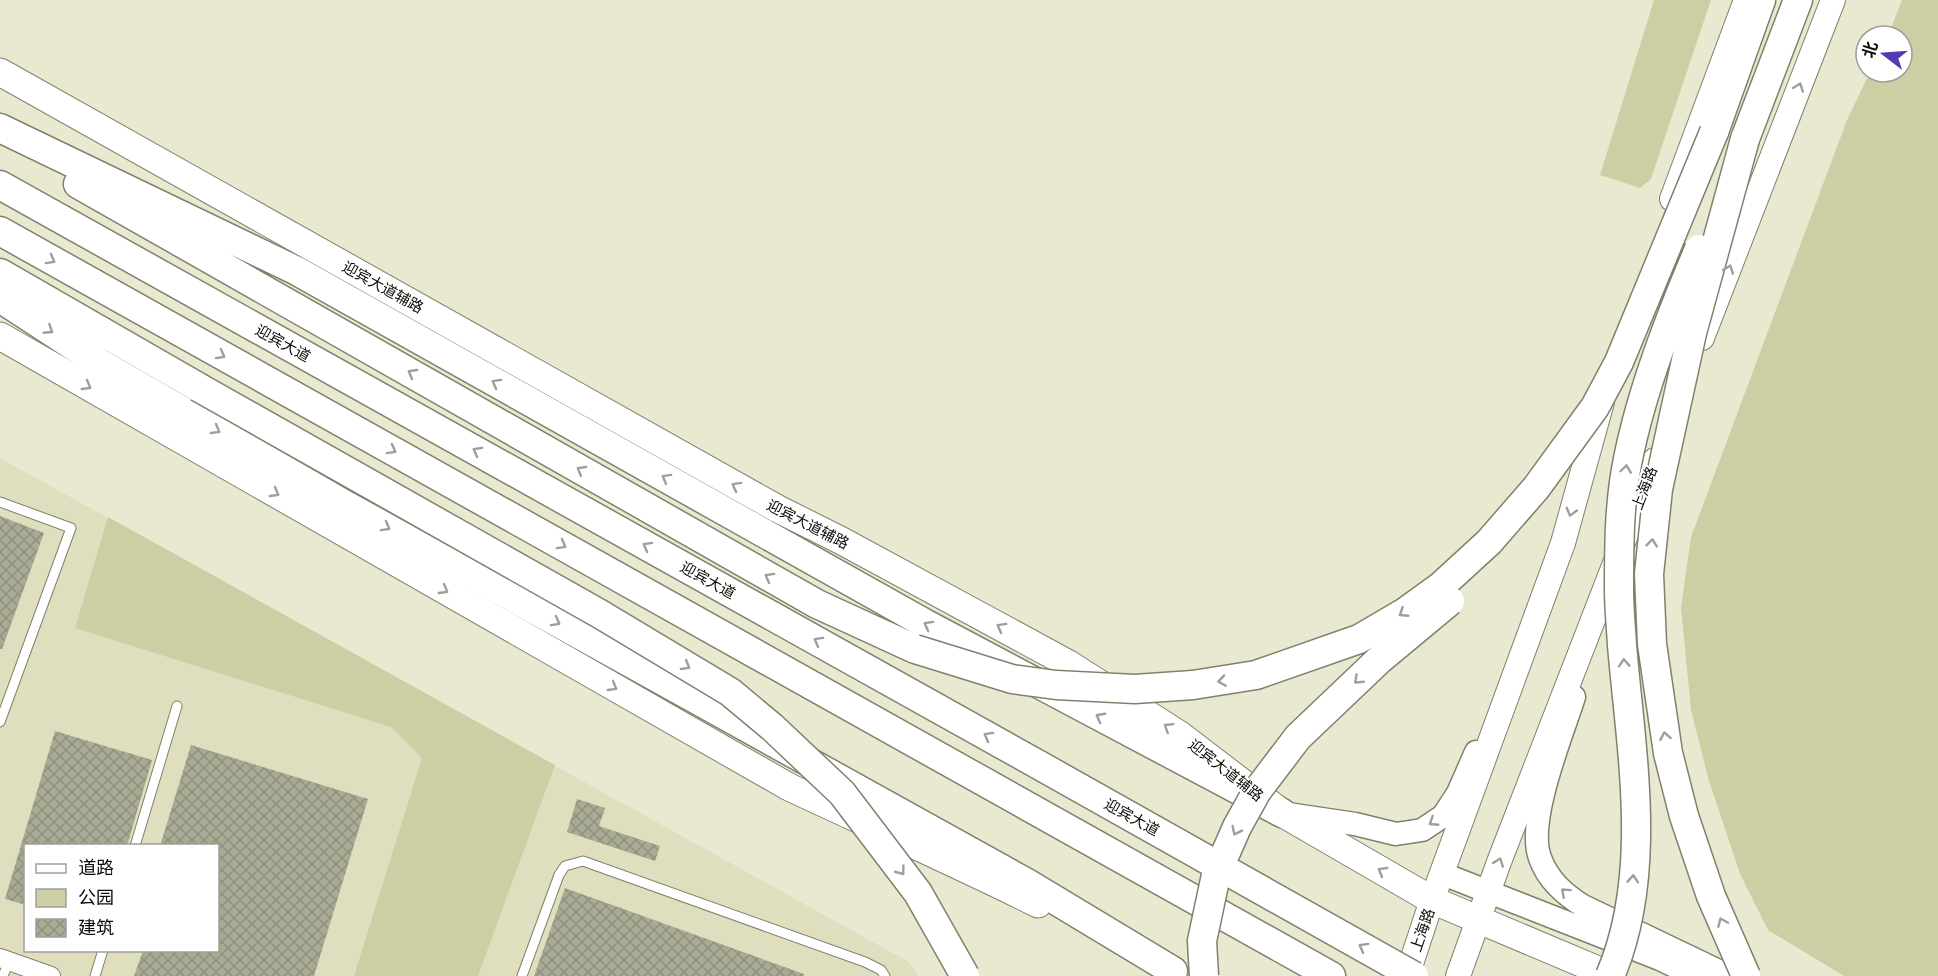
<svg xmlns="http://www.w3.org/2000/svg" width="1938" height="976" viewBox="0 0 1938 976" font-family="'IBM Plex Sans','Noto Sans SC',sans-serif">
<defs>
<pattern id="building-cross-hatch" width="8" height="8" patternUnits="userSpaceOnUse" patternTransform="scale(1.5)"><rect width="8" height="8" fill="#a9aa94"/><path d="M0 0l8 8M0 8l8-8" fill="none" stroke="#90917e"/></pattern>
</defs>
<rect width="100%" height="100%" fill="#e9e9d2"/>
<!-- built -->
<path fill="#dfdfc0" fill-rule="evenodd" d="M0,458L909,962L919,976H0ZM26,846H218V950H26Z"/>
<!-- green -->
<path fill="#cecea5" d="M1654,0H1711L1651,179L1640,188L1600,175Z
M1902,0H1938V976H1844L1768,930L1740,874L1709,781L1691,710L1681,608L1691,537L1847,120L1870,72H1902V36H1888Z
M108,517L555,765L478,976H354L422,758L391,727L75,628Z"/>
<!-- building -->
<path fill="url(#building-cross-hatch)" d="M0,516L44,533L2,649H0Z
M55,731L152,760L127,846H26V905L5,899Z
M191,745L368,799L314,976H134L143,951H218V846H160Z
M577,799L605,808L599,826L660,846L655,861L567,832Z
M565,888L804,974V976H534Z"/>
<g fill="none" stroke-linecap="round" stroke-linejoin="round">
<defs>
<path id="service" d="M0,502L71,528L0,722
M135,846L177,706
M3,976L9,961
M95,976L103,950
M522,976L559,875L565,866L583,861L865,962L881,970L885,976"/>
<path id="minor" d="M0,958L51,976"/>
<path id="tertiary" d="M1574,697C1562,735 1526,821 1540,858C1548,880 1564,894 1583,906L1729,976
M1288,814L1355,824L1396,834L1422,830L1443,816L1458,793L1476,752
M1443,874L1660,959L1695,976"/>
<path id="secondary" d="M1672,199L1746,0
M1702,338L1833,0
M1407,976L1432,900L1563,543L1602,402
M1458,976L1499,862L1655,460"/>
<path id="primary" d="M0,72L778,509L842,541L1067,663L1180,735L1282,813L1432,900L1612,976
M0,336L789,787C872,826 956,863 1038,904"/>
<path id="trunk" d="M0,128L297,271L926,624L1282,813
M1714,132L1761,0
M1745,139L1798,0
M78,184L817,604L915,649
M0,185L1039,765
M0,231L1331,976
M0,273L198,387
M0,298L98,362L344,504L1027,883L1173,971"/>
</defs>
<!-- service casing -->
<use href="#service" stroke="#80806c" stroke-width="11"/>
<!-- minor casing -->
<use href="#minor" stroke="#80806c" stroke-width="20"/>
<!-- tertiary casing -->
<use href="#tertiary" stroke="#80806c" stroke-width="25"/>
<!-- secondary casing -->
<use href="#secondary" stroke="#80806c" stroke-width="26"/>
<!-- primary casing -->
<use href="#primary" stroke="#80806c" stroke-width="29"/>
<!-- trunk casing -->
<use href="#trunk" stroke="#80806c" stroke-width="31"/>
<!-- service -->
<use href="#service" stroke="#fff" stroke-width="9"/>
<!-- minor -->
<use href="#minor" stroke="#fff" stroke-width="18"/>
<!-- tertiary -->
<use href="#tertiary" stroke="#fff" stroke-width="22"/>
<!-- secondary -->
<use href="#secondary" stroke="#fff" stroke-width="24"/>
<!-- primary -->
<use href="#primary" stroke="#fff" stroke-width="27"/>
<!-- trunk -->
<use href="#trunk" stroke="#fff" stroke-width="28"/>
<defs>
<path id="trunk-bridge" d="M1745,139L1692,333L1658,489L1649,574L1652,644L1668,753L1684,816L1711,896L1746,976
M198,387L600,614L730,692L772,727L842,793L918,893L965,976
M915,649L1012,679L1056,685L1135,689L1193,685L1256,675L1359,639L1405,612L1441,586L1489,542L1536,488L1595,407L1619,362L1714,132
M1039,765L1414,976
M1204,976L1202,941L1216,875L1237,827L1257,791L1298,737L1379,660L1450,601
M1610,976C1654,874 1631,752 1622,645C1621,627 1619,608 1619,590C1619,547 1619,502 1628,459C1642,389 1671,315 1699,249"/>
</defs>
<!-- trunk-bridge casing -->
<use href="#trunk-bridge" stroke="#80806c" stroke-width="31" stroke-linecap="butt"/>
<!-- trunk-bridge -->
<use href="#trunk-bridge" stroke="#fff" stroke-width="28"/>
</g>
<!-- one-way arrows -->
<defs><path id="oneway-chevron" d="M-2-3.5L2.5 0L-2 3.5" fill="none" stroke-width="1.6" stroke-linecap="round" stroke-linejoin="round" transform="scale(1.5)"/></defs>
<g stroke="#9e9e9b">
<use href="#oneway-chevron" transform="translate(1799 87) rotate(-69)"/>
<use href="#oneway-chevron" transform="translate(51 260) rotate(29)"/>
<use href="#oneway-chevron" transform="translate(1729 269) rotate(-69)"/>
<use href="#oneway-chevron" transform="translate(49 330) rotate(33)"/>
<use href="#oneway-chevron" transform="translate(221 355) rotate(29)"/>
<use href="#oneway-chevron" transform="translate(412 373) rotate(-150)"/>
<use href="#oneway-chevron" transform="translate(496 383) rotate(-151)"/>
<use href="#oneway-chevron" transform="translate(87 386) rotate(30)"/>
<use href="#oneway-chevron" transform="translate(216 430) rotate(30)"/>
<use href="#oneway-chevron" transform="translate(392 450) rotate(29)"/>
<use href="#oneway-chevron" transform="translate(477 451) rotate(-151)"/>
<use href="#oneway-chevron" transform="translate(1626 469) rotate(-82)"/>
<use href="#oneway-chevron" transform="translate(581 470) rotate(-150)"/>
<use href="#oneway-chevron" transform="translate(666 478) rotate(-151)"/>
<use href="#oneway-chevron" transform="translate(736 486) rotate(-151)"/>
<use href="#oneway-chevron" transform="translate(275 493) rotate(30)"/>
<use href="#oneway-chevron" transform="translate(1571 512) rotate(105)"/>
<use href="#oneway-chevron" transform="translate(386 527) rotate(29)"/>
<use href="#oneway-chevron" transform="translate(1652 543) rotate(-84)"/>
<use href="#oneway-chevron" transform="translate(562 545) rotate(29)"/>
<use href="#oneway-chevron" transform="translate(647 546) rotate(-151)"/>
<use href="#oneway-chevron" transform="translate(769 577) rotate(-151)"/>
<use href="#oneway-chevron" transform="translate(444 590) rotate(30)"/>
<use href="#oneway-chevron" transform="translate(1403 613) rotate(147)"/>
<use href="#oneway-chevron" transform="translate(556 622) rotate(29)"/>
<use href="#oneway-chevron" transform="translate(928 625) rotate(-151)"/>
<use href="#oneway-chevron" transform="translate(1001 627) rotate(-151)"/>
<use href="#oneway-chevron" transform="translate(818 641) rotate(-151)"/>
<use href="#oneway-chevron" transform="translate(1624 663) rotate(-94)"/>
<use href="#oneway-chevron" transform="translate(686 666) rotate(31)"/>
<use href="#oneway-chevron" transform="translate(1358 680) rotate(137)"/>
<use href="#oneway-chevron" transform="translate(1222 681) rotate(171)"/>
<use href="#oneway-chevron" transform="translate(613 687) rotate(30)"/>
<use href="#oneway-chevron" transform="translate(1100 717) rotate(-152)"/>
<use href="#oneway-chevron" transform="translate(1168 727) rotate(-148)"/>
<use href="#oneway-chevron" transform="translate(988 736) rotate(-151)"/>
<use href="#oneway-chevron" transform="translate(1665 736) rotate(-100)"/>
<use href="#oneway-chevron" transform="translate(1433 822) rotate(147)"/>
<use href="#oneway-chevron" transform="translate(1236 831) rotate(116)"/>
<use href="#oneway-chevron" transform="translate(1499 862) rotate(-69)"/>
<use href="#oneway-chevron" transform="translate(901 871) rotate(53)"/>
<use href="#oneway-chevron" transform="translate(1382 871) rotate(-150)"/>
<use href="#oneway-chevron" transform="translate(1633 879) rotate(-86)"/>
<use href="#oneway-chevron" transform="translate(1565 892) rotate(-138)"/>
<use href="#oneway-chevron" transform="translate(1722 922) rotate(-113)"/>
<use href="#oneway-chevron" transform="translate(1363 947) rotate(-151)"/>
</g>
<g text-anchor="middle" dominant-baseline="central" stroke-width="4.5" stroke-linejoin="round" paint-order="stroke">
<!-- street labels -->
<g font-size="15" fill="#0c0c06" stroke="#fff">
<text transform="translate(383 287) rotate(29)">迎宾大道辅路</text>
<text transform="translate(283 343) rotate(29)">迎宾大道</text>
<text transform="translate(1644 488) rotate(-69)">上海路</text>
<text transform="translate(808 524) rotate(27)">迎宾大道辅路</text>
<text transform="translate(708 580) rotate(29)">迎宾大道</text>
<text transform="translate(1226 770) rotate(38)">迎宾大道辅路</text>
<text transform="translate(1132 817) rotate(29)">迎宾大道</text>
<text transform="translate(1422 930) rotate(-71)">上海路</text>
</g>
</g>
<!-- legend -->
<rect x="24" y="844" width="195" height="108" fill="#ffffff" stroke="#9e9e9b" stroke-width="1.5"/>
<rect x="36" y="864" width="30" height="9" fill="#ffffff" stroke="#9e9e9b" stroke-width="1.5"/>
<text x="78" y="874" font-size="18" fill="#0c0c06">道路</text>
<rect x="36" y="889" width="30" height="18" fill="#cecea5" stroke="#9e9e9b" stroke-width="1.5"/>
<text x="78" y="904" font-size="18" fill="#0c0c06">公园</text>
<rect x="36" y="919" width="30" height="18" fill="url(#building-cross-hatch)" stroke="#9e9e9b" stroke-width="1.5"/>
<text x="78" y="934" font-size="18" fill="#0c0c06">建筑</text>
<!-- north arrow -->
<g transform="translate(1884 54) rotate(287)"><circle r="28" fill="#ffffff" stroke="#9e9e9b" stroke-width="1.5"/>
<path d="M0-4.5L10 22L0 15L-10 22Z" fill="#563ab2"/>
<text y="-9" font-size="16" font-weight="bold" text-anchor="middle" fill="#0c0c06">北</text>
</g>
</svg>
